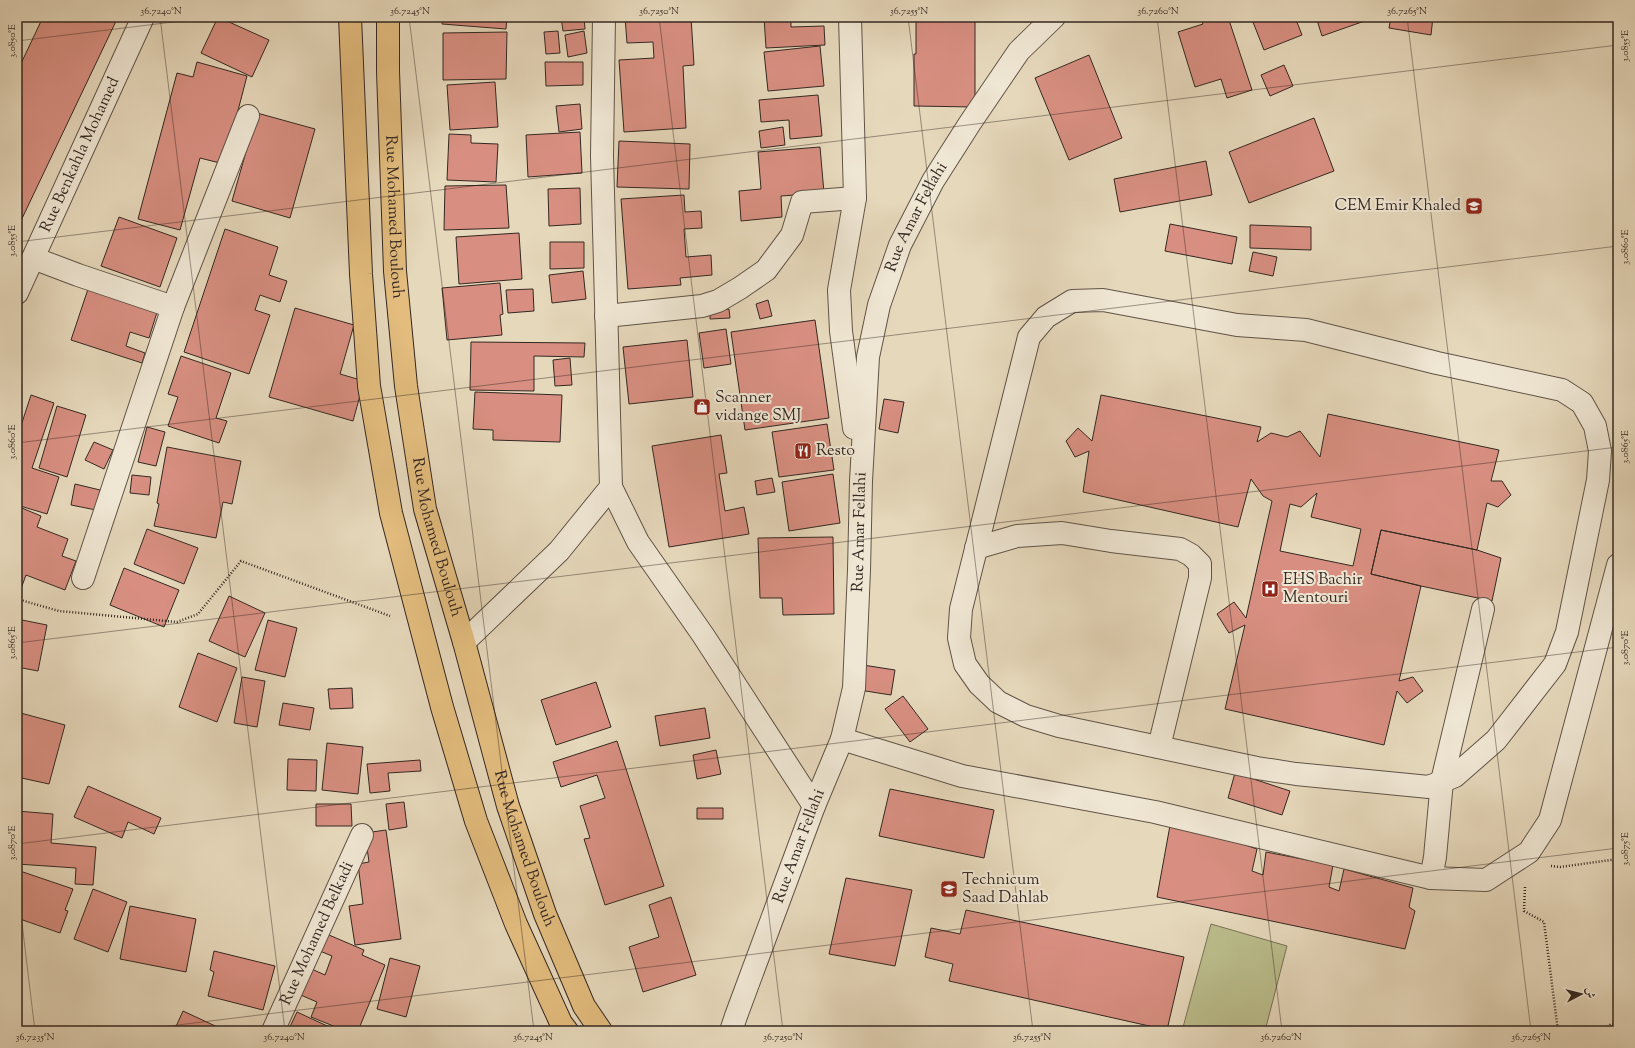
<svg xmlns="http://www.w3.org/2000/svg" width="1635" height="1048" viewBox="0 0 1635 1048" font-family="'Sorts Mill Goudy',Amiri,serif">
<rect width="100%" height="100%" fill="#e6d8bb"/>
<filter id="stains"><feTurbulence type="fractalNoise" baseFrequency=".005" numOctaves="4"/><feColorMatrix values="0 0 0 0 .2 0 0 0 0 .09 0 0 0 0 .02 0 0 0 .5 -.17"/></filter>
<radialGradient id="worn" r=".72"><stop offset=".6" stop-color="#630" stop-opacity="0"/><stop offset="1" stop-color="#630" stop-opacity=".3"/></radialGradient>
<!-- green -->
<path fill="#bbbd8c" stroke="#787257" d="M1211,924L1287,946L1265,1031H1182Z"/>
<!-- building -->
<path fill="#d88f81" stroke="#342822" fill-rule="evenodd" d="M43,17H118L17,229V72Z
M218,17L269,40L252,77L201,53Z
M443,17H507L506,29L442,24Z
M561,17H584L585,29L563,31Z
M625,17H691L694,65L683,66L686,128L624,132L619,60L654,58L653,42L627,43Z
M764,17H826L791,20V27L824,26L825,45L766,48Z
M916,17H975V107L914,106V54H916Z
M1201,17H1228L1252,90L1227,98L1221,79L1195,87L1178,32L1203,24Z
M1251,17H1295L1302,35L1264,50Z
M1316,17H1376L1322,36Z
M1391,17H1433L1431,35L1389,28Z
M1578,17H1618V21Z
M558,31L560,53L546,54L544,32Z
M584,31L587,53L568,57L565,35Z
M507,32L506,79L443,80V33Z
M820,46L824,86L768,91L764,52Z
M1089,55L1122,138L1069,160L1035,78Z
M197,62L247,76L224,164L200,158L180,230L138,219L177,73L193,77Z
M545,62H583V85L546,86Z
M1284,65L1293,86L1270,96L1261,75Z
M495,82L498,127L450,130L447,85Z
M818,95L822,136L790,139L789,120L761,122L759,100Z
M580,104L582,129L559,132L556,106Z
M257,113L315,129L290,218L232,201Z
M1314,118L1334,171L1249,203L1229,152Z
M783,127L785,145L761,148L759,131Z
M580,132L582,173L528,177L526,135Z
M449,134L471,135V143L498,144L496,182L447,180Z
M619,141L690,144L689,189L617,187Z
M820,147L824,193L781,196L782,217L741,221L739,191L761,189L758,152Z
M1206,161L1212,195L1120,212L1114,179Z
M506,185L509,228L444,230L445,186Z
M580,188L581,224L549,226L548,189Z
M684,195L685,212L701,211L702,228L684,229L686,257L711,255L712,275L680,278L681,285L628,289L621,199Z
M119,217L177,238L160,287L101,266Z
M1170,224L1237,237L1232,264L1165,251Z
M1250,225L1311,227V250L1250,248Z
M225,229L278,247L269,275L287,281L280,302L260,295L255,310L270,315L249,374L184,352Z
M519,233L522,279L459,284L456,237Z
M550,242H584V268L550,269Z
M1253,252L1277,257L1273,276L1249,271Z
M583,271L586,299L552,303L549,275Z
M500,283L503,314L500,315L502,335L447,340L442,288Z
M89,286L158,309L149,338L130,332L126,346L145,353L142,363L71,340Z
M533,289L534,311L508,313L506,290Z
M768,300L772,316L760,319L756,304Z
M295,308L354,325L340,374L364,381L353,421L269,397Z
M729,309L730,318L710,319V310Z
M815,320L829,418L745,430L731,332Z
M726,329L731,364L704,368L699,333Z
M687,340L693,397L629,404L623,347Z
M471,342L585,343L584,357L534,356V391L470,390Z
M181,356L231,373L216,418L227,421L219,443L168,426L178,397L168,394Z
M570,358L572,385L555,386L553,360Z
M475,392L562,395L560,442L493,440V430L473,429Z
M31,395L54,403L32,468L59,477L47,514L17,505V438Z
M1101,395L1261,427L1257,442L1271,433L1287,437L1300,431L1320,457L1328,414L1499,450L1491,481H1502L1511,495L1498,507L1487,503L1477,550L1381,530L1371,574L1421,586L1399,681L1413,677L1423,691L1407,703L1397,691L1384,745L1225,709L1245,625L1229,633L1217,614L1234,602L1246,618L1272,501L1263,496L1251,479L1238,527L1083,492L1089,451L1075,457L1066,441L1078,428L1092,441ZM1317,493L1311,517L1361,529L1353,566L1280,551L1290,504L1301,507Z
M884,399L904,402L898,433L879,429Z
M57,406L86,415L67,477L39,468Z
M827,424L834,470L779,477L772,432Z
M147,427L165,432L156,466L138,462Z
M721,435L727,473L719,474L725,511L744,507L749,534L669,547L652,446Z
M94,442L113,450L104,469L85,460Z
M167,447L241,461L232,504L223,502L216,538L154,526L159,504L157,503Z
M833,474L840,523L789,531L782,482Z
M132,475L151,477L149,495L130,493Z
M772,478L775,492L757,495L755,481Z
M75,484L100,490L96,510L71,505Z
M17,506L41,516L37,527L68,539L62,556L76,561L65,590L26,575L22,586L17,584Z
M147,529L198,548L184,584L134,564Z
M1381,530L1477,550L1501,558L1492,601L1421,586L1371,574Z
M833,537L834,614L783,615L782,598H760L758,538Z
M124,568L179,590L164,627L110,605Z
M229,596L265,613L245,657L209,641Z
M17,619L47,625L38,671L17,667Z
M268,620L297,628L285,677L255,670Z
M198,653L237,668L217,722L179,707Z
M863,665L895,670L891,695L859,690Z
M242,677L265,681L257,727L234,723Z
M596,682L611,727L556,745L541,700Z
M352,688L353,708L330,709L328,689Z
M903,696L928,729L910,742L885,709Z
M283,703L314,708L310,730L279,725Z
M705,708L710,738L660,746L655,716Z
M17,712L65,725L49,784L17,777Z
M617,741L664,886L605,905L584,839L590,838L580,806L605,798L597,775L561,787L553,762Z
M327,743L363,747L358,794L322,790Z
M716,750L721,774L697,779L693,755Z
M288,759L317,760L316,791L287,790Z
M420,760L421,771L388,773L390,791L370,793L367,764Z
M1235,773L1290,791L1282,815L1228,798Z
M88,786L161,818L154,834L128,822L122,838L74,817Z
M890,789L994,810L984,858L879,836Z
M404,802L407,827L389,830L386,804Z
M316,804H351L352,826H316Z
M697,808H723V819H697Z
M17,811L53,814L51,843L96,847L93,885L75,884L76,868L17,864Z
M1171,820L1257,849L1252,871L1263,875L1266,852L1333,865L1329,887L1339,891L1344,869L1413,888L1409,907L1415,911L1405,949L1157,897Z
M386,830L401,939L355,945L349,906L363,904L358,864L369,862L365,833Z
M17,870L73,889L65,910L68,911L60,933L17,918Z
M846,878L912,890L895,966L829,954Z
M93,889L127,902L108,952L74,939Z
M671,897L696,975L643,992L629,947L659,937L649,905Z
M130,906L196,919L186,972L120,959Z
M966,910L1184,957L1167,1030L949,981L953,964L925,957L931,928L960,934Z
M322,932L364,950L362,955L385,965L358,1031H346L311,1017L317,1002L296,993L307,967L325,975L332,956L315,949Z
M214,951L275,966L263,1010L208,996L214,972L210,970Z
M390,958L420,966L406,1017L377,1009Z
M183,1011L226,1031H174Z
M297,1012L338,1031H288Z"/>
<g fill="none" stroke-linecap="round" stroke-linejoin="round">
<defs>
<g id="minor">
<path d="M850,17L855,198L839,290L841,331L854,428"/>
<path d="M33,258L78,275L173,307"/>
<path id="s1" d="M17,293L143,17"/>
<path d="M1103,300L1237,325L1306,330L1437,363L1562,390L1582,403L1595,426L1600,451L1598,480L1567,632L1555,664L1496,740L1455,776L1429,787L1296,774L1257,768L1059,726L1026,716L998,702L979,684L965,664L959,638L961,609L1029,337L1046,317L1072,301Z"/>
<path d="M606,316L702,306L718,301L740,288L766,270L792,235L802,202L855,198"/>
<path d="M611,487L638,542L703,635L814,806"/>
<path d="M976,548L1017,536L1062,533L1111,541L1180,549L1191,555L1200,564V578L1159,747"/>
<path d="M83,578L173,307L248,116"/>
<path d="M464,642L559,551L611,487L602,156L604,17"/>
<path d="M842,739L962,776L1155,812L1431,878L1486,880L1529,852L1550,820L1618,565"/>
<path d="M1431,878L1435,857L1442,781L1483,609"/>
<path id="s2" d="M273,1031L362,835"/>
<path id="s3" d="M731,1031L736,1016L814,806L842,739L854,688L859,570L861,481L868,357L879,305L900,245L933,181L970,123L1019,51L1054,17"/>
</g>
<g id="major">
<path d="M350,17L361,274L369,386L391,513L442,707L476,821L516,924L561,1023L567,1031"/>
<path id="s4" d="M388,17V71L395,271L406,386L425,509L464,642L508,806L545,914L584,1006L601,1031"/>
</g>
</defs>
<!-- minor casing -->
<use href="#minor" stroke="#605448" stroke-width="24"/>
<!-- major casing -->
<use href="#major" stroke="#342822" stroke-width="24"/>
<!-- path -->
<path stroke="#342822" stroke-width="2.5" stroke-dasharray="1 2" stroke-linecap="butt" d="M17,599L59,611L177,622L198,614L241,561L390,616
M1551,866L1560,867L1618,859
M1525,887L1524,911L1544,922L1558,1031
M1603,1031L1611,1024H1618"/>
<!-- minor -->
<use href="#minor" stroke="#efe6d3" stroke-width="22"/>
<!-- major -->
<use href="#major" stroke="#e3bc7e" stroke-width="22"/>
</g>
<!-- ticks -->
<path fill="none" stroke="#342822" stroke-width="1" stroke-opacity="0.45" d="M160,17L285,1031M409,17L534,1031M659,17L783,1031M908,17L1033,1031M1157,17L1282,1031M1407,17L1531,1031M17,41L214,17M17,242L1618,45M17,443L1618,246M17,643L1618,447M17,844L1618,647M17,882L35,1031M129,1031L1618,848"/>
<!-- icons -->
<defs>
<symbol id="school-square" viewBox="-11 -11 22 22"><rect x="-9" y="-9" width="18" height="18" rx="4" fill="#8f2418" stroke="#efe6d3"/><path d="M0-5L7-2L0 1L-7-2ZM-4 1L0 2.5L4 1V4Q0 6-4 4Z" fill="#fff"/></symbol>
<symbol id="shop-square" viewBox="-11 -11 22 22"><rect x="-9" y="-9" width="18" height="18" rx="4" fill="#8f2418" stroke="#efe6d3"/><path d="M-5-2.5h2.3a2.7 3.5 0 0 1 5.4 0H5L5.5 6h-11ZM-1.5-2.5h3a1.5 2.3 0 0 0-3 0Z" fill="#fff"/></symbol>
<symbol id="restaurant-square" viewBox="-11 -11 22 22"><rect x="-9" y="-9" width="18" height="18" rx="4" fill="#8f2418" stroke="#efe6d3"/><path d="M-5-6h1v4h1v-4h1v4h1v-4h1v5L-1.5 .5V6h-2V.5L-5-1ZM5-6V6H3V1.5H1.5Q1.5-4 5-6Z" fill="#fff"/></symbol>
<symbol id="hospital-square" viewBox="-11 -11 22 22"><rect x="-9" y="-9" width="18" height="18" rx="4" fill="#8f2418" stroke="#efe6d3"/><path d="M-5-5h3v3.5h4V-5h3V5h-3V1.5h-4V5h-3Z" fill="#fff"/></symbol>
</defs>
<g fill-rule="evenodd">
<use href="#school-square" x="1464" y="196" width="20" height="20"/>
<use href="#shop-square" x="692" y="397" width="20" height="20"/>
<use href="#restaurant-square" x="793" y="441" width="20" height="20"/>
<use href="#hospital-square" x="1260" y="579" width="20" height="20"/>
<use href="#school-square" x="939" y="879" width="20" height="20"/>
</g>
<g text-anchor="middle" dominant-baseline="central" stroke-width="4" stroke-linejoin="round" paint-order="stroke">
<!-- street labels -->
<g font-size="16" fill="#342822" stroke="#efe6d3">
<text stroke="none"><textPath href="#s1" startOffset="152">Rue Benkahla Mohamed</textPath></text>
<text stroke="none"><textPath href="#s4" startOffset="200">Rue Mohamed Boulouh</textPath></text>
<text stroke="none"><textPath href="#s3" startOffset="845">Rue Amar Fellahi</textPath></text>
<text stroke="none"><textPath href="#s3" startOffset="521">Rue Amar Fellahi</textPath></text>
<text stroke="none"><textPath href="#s4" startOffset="524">Rue Mohamed Boulouh</textPath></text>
<text stroke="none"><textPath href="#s3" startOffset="197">Rue Amar Fellahi</textPath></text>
<text stroke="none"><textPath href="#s4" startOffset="848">Rue Mohamed Boulouh</textPath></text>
<text stroke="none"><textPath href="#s2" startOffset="107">Rue Mohamed Belkadi</textPath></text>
</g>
<!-- poi labels -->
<g font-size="16" fill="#342822" stroke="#efe6d3" text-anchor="start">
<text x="1461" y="206" text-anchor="end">CEM Emir Khaled</text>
<text x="715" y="398">Scanner<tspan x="715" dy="18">vidange SMJ</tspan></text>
<text x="816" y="451">Resto</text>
<text x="1283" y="580">EHS Bachir<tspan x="1283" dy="18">Mentouri</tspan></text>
<text x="962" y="880">Technicum<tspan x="962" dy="18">Saad Dahlab</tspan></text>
</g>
</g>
<!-- margin -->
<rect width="1635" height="1048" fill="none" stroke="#e6d8bb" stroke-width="44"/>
<!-- north arrow -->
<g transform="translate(1581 994) rotate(83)" stroke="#efe6d3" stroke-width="3" paint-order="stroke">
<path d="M0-3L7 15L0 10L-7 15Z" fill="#342822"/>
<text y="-6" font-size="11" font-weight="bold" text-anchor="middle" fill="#342822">ش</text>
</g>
<rect x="22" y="22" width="1591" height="1004" fill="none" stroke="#342822" stroke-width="1.5"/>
<g font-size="10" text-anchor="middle" fill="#342822">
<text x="161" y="14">36.7240°N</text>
<text x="410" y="14">36.7245°N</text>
<text x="659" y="14">36.7250°N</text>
<text x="909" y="14">36.7255°N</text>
<text x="1158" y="14">36.7260°N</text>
<text x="1407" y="14">36.7265°N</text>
<text transform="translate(11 41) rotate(-90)" y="4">3.0850°E</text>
<text transform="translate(1624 46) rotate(-90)" y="4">3.0855°E</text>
<text transform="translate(11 241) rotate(-90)" y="4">3.0855°E</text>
<text transform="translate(1624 247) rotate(-90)" y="4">3.0860°E</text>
<text transform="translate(11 442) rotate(-90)" y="4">3.0860°E</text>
<text transform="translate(1624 447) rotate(-90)" y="4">3.0865°E</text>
<text transform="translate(11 643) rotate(-90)" y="4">3.0865°E</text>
<text transform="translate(1624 648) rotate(-90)" y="4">3.0870°E</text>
<text transform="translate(11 843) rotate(-90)" y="4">3.0870°E</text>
<text transform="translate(1624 849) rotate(-90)" y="4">3.0875°E</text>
<text x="35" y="1040">36.7235°N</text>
<text x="284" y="1040">36.7240°N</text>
<text x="533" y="1040">36.7245°N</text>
<text x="783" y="1040">36.7250°N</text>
<text x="1032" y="1040">36.7255°N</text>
<text x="1281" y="1040">36.7260°N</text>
<text x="1531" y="1040">36.7265°N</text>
</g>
<rect width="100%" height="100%" filter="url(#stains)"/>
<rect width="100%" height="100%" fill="url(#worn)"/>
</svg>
